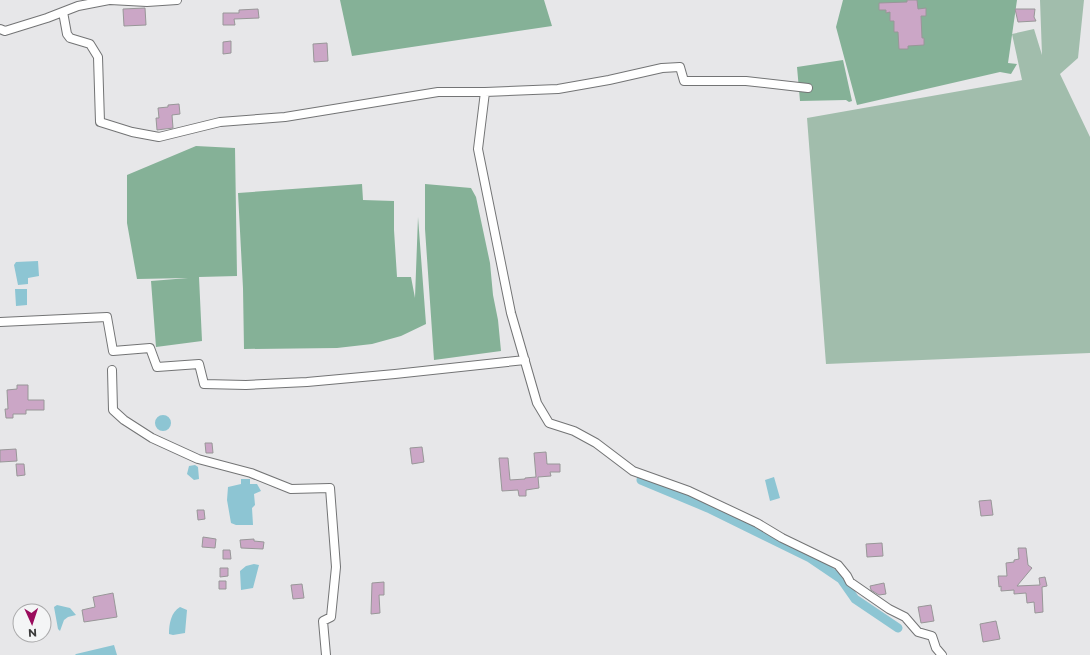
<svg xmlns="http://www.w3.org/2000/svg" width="1090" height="655" viewBox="0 0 1090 655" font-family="Montserrat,sans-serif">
<rect width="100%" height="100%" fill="#e7e7e9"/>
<!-- green -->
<path fill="#a1bdac" d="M1040,0H1084L1078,58L1060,74L1090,137V353L826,364L807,118L1022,80L1012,34L1034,29L1042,55Z"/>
<!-- forest -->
<path fill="#85b197" d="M340,0H544L552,26L352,56Z
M843,0H1017L1008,63L1017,64L1011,74L1000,72L857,105L836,27Z
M843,60L852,101L849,102L846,100L800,101L797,67Z
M196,146L235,148L237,276L199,277L202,341L156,347L151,281L188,278L137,279L127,223V175Z
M362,184L363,200L394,201V230L397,277H411L415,298L418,217L426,324L401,336L372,344L337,348L244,349L243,288L238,193Z
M425,184L471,188L476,197L490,263L493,295L498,320L501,351L434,360L425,229Z"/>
<!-- water -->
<path fill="#8dc5d3" d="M38,261L39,276L28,278V284L18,285L14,265L16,262Z
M15,289H27V305L16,306Z
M155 423a8 8 0 1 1 16 0a8 8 0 1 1-16 0Z
M195,465L198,467L199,479L194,480L187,474L189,466Z
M774,477L780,498L770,501L765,480Z
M241,479H250V484H257L261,491L254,494L255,505L252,508L253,525H236L231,523L227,500L228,487L241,484Z
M254,564L259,565L253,588L241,590L240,571L246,566Z
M57,605L70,608L76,615L68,617L64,620L60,631L58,629L54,607Z
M180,607L187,610L185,633L173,635L169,634C169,624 171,612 180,607Z
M114,645L117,655H75L76,654Z"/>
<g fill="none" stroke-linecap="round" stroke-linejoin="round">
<!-- canal -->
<path stroke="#8dc5d3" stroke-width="9" d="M641,480L708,508L810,558L841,579L855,599L898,628"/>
</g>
<!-- building -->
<path fill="#cba6c6" stroke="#989798" d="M907,0H917L918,9L926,8V16H921L922,38H924V45L908,46V49H899L898,32H894V21H890V12L886,13V10H879V3L907,2Z
M145,8L146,25L124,26L123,9Z
M258,9L259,18L234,19L235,25H223V13H239V10Z
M1015,9H1035L1034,17L1036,21L1018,22Z
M231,41V53L223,54V42Z
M327,43L328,61L314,62L313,44Z
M179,104L180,114L172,115L173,128L157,130L156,118H159L158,108L168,107V105Z
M17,385H28V400H44V410H26V414H13V418H6L5,409H8L7,390L17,389Z
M205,443H212L213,453H206Z
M422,447L424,462L412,464L410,448Z
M16,449L17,461L0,462V450Z
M546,452L547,464H560V472H550L551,476L538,477L539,488L526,490V496H519L518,490L502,491L499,458H508L510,480L525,479V478L536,477L534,453Z
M16,464H24L25,475L17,476Z
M991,500L993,515L981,516L979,501Z
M197,510H204L205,519L198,520Z
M203,537L216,539L215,548L202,547Z
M254,539V541L264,542L263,549L241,548L240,540Z
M882,543L883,556L867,557L866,544Z
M1018,548H1026L1028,565L1032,568L1017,586L1040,585L1039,578L1045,577L1047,586L1042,587L1043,612L1035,613L1034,602L1027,603L1026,593L1014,594V590L1001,591V586L999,587L998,576H1007L1006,563L1014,562V560L1019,559Z
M223,550H230L231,559H223Z
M220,568H228V576L220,577Z
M219,581H226V589H219Z
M384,582V595H379L380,613L371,614L372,583Z
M884,583L886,594L879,595L871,590L870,586Z
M302,584L304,598L293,599L291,585Z
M113,593L117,617L84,622L82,610L95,607L93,597Z
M931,605L934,621L921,623L918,607Z
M996,621L1000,639L983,642L980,624Z"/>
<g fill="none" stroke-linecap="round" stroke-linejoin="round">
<defs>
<path id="minor" d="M110,0L147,2L177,0
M63,12L67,34L70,38L90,44L98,57L100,122L132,132L159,137L220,122L285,117L438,92H485L558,89L609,80L662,68L680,67L684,81H746L808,88
M0,29L5,31L47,18L78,6L109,0
M485,92L478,149L511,313L537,403L549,423L574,431L596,443L633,471L689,491L757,523L782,538L838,565L847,576L850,582L889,609L905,617L918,632L932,636L936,648L942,655
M0,322L107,317L113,351L150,348L157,367L199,364L204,384L246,385L307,382L395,374L525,360
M112,370L113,410L124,420L152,438L198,459L251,473L291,489L330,488L336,567L331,617L323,621L326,655"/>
</defs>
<!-- minor casing -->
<use href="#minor" stroke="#737475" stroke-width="10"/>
<!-- minor -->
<use href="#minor" stroke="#fff" stroke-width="8"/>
</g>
<!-- north arrow -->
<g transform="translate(32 623) rotate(177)"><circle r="19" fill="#f4f5f6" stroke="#aaaaab"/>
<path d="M0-3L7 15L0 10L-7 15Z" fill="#9a0c5d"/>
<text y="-6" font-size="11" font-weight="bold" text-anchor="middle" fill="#3a3a3a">N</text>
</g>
</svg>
